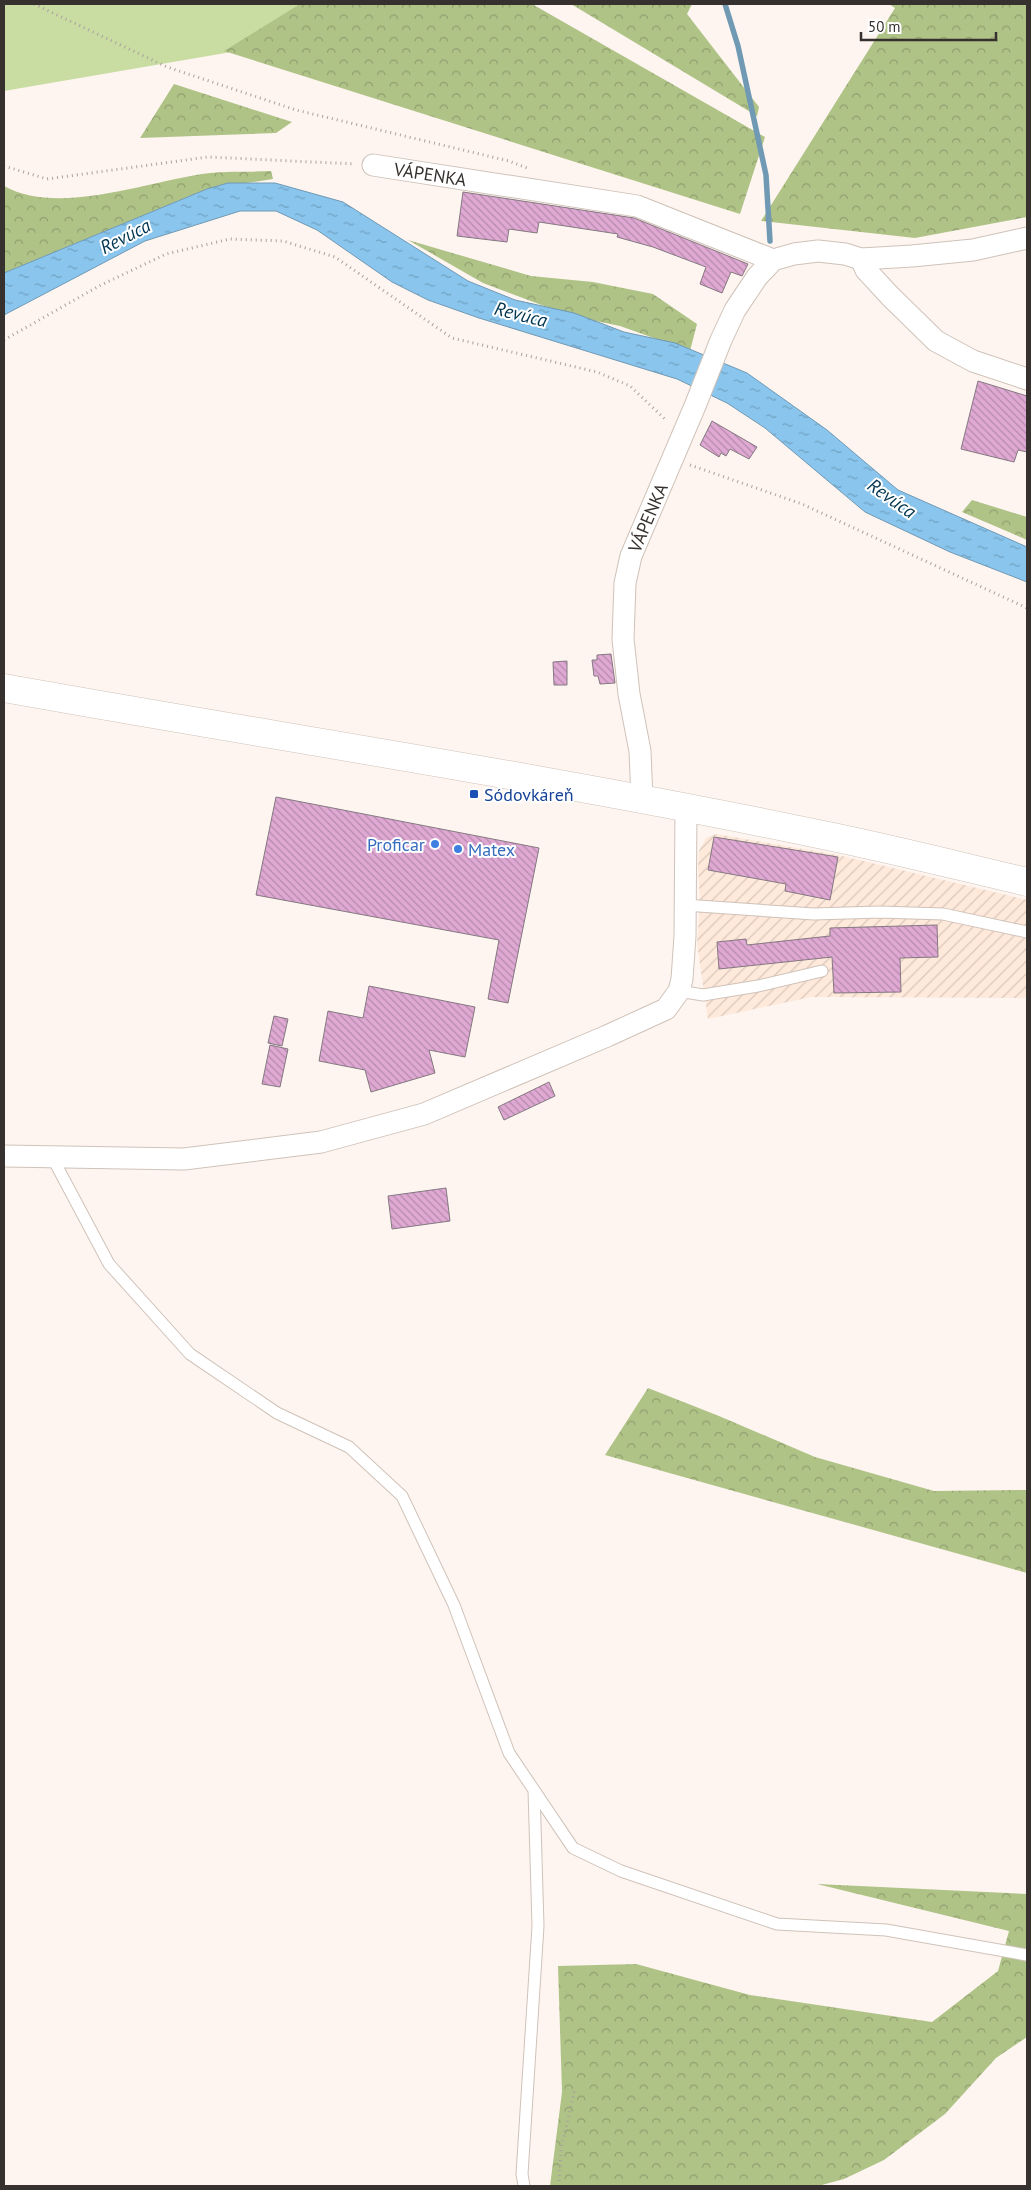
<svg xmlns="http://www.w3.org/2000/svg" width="1031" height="2190" viewBox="0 0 1031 2190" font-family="'PT Sans',sans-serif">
<defs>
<pattern id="industrial-furrows" width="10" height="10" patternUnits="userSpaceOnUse" patternTransform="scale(1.25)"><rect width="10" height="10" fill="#fee9da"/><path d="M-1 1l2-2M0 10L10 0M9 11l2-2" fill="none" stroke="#dac8bb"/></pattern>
<pattern id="forest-crowns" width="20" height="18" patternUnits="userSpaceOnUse" patternTransform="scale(1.25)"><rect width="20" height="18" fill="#b0c387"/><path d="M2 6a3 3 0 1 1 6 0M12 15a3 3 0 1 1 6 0" fill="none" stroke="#909f6f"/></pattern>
<pattern id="water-ripples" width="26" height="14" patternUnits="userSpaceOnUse" patternTransform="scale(1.25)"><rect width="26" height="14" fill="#89c5ed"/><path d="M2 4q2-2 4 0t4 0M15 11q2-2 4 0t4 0" fill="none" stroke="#71a1c0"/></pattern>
<pattern id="building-back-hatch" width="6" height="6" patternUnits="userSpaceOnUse" patternTransform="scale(1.25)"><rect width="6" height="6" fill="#dfa9d4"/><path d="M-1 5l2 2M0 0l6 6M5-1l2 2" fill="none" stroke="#b68aac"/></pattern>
</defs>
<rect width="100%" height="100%" fill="#fef5f0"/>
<!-- industrial -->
<path fill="url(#industrial-furrows)" d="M716,834L838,855L1027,900V998L811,997L708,1019L697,944L700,905L698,866L699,851L706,838Z"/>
<!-- green -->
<path fill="#c9dca2" d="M4,4H511L4,91Z"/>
<!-- forest -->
<path fill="url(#forest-crowns)" d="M300,4H532L765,137L740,214L224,51Z
M571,4H692L687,14L759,107L757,116Z
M889,4H1027V217L915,238L761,221L895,8Z
M174,84L292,122L276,133L140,138Z
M271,171L273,179L207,189L4,273V186C60,217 150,180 210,173C230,171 251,172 271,171Z
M408,240L531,276L593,282L653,294L697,324L690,351L620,326L571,316L483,283Z
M972,500L1027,517V540L962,512Z
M648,1388L719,1416L815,1457L934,1491L1027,1490V1573L605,1455Z
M817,1884L1027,1894V2037L996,2058L945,2114L884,2160L844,2179L818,2186H550L562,2092L558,1966L636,1964L750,1995L932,2022L998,1971L1009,1931Z"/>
<!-- water -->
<path fill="url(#water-ripples)" stroke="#7099b4" d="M228,183H275L343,202L468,281L515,300L574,313L624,332L675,343L747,373L827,430L898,490L1027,547V582L950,552L865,512L765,428L727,403L677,379L479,318L428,300L392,282L317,230L276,211H240L145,241L4,315V273L207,189Z"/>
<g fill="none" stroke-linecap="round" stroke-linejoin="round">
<!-- stream -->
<path stroke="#7099b4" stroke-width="5.5" d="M725,4L738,46L766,175L770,241"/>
</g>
<!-- building -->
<path fill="url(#building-back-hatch)" stroke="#847881" d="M463,192L634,218L748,264L742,276L731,272L722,293L700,284L706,267L653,247L617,237L618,234L539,222L537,233L509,229L507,242L457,236Z
M978,381L1027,396V452L1018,450L1014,462L961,449Z
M712,421L757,447L749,459L730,449L726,456L721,453L719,457L700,445Z
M611,654L615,683L600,684L598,676H594L592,660H597V655Z
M567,661V685H554L553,662Z
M276,797L539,848L508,1003L488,999L499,940L256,895Z
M714,837L838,857L830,900L785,891L786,884L708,870Z
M937,925L938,957L900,958L901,992L834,993L832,957L719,969L717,942L746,939L747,945L830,936V928Z
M369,986L475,1007L465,1057L429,1050L435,1073L371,1092L365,1070L319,1061L328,1011L363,1018Z
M274,1016L288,1019L282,1046L268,1043Z
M270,1045L288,1049L280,1087L262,1084Z
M549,1082L555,1096L504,1120L498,1107Z
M446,1188L450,1221L392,1229L388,1196Z"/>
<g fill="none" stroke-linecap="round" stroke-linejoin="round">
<defs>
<path id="service" d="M684,905L814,914L880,912L943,914L1027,932
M679,991L703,995L758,986L822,971
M52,1157L109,1264L190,1354L277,1413L349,1447L402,1496L454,1605L509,1753L573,1848L621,1871L777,1924L886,1930L1027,1955
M524,2186L522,2174L538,1926L534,1790"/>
<g id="minor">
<path id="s1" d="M373,165L637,206L773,260"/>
<path d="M861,259L866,270L890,296L936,341L973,361L1027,379"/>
<path id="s2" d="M642,800L640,751L629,694L623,639L625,583L631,556L695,406L721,340L735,310L757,277L773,260L794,254L818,251L845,254L861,259L912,256L973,250L1027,238"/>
<path d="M4,1156L184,1159L321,1142L424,1114L607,1036L666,1009L679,991L682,979L685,936L686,808"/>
</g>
<path id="primary" d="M4,688C277,737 552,778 823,835C892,849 959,866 1027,882"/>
</defs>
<!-- service casing -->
<use href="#service" stroke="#cfc2b9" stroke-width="13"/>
<!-- minor casing -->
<use href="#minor" stroke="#cfc2b9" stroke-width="23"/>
<!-- primary casing -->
<use href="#primary" stroke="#cfc2b9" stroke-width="29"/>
<!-- path -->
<path stroke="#a9a29d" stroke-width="3" stroke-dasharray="1 4" stroke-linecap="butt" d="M34,4L167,67L296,110L509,161L527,168
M4,166L47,179L208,157L355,164
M4,340L99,286L166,254L230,239L283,241L335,257L452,338L597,372L630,386L667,421
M690,465L802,504L1027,608
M559,2186L561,2149L575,2089"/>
<!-- service -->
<use href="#service" stroke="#fff" stroke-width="11"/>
<!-- minor -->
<use href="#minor" stroke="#fff" stroke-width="21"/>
<!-- primary -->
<use href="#primary" stroke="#fff" stroke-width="28"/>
</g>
<!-- markers -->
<rect fill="#1a4fb4" stroke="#fff" stroke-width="2" x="469" y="789" width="10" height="10" rx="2.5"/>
<g fill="#3f7fe0" stroke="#fff" stroke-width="2">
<circle cx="435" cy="844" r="5"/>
<circle cx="458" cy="849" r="5"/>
</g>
<g text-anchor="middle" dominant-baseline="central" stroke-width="4" stroke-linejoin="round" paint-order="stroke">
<!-- street labels -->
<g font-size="18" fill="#36312e" stroke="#fff">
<text stroke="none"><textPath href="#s1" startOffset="58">VÁPENKA</textPath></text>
<text stroke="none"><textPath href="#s2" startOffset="288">VÁPENKA</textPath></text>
</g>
<!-- transit labels -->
<g font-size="18" fill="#164399" stroke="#fff" text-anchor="start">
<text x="484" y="794">Sódovkáreň</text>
</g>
<!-- shop labels -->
<g font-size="18" fill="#366cbe" stroke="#fff" text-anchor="end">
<text x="425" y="844">Proficar</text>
<text x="468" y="849" text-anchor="start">Matex</text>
</g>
<!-- water labels -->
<g font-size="19" font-style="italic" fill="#00354f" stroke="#fff">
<text transform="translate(125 236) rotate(-27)">Revúca</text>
<text transform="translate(521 314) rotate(14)">Revúca</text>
<text transform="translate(892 498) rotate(35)">Revúca</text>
</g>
</g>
<!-- border -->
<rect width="1031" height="2190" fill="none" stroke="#36312e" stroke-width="10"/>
<!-- scale -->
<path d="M861 32v8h135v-8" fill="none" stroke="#36312e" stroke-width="2.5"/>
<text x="868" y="32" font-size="15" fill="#36312e" stroke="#ffffff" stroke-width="4" paint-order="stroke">50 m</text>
</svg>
